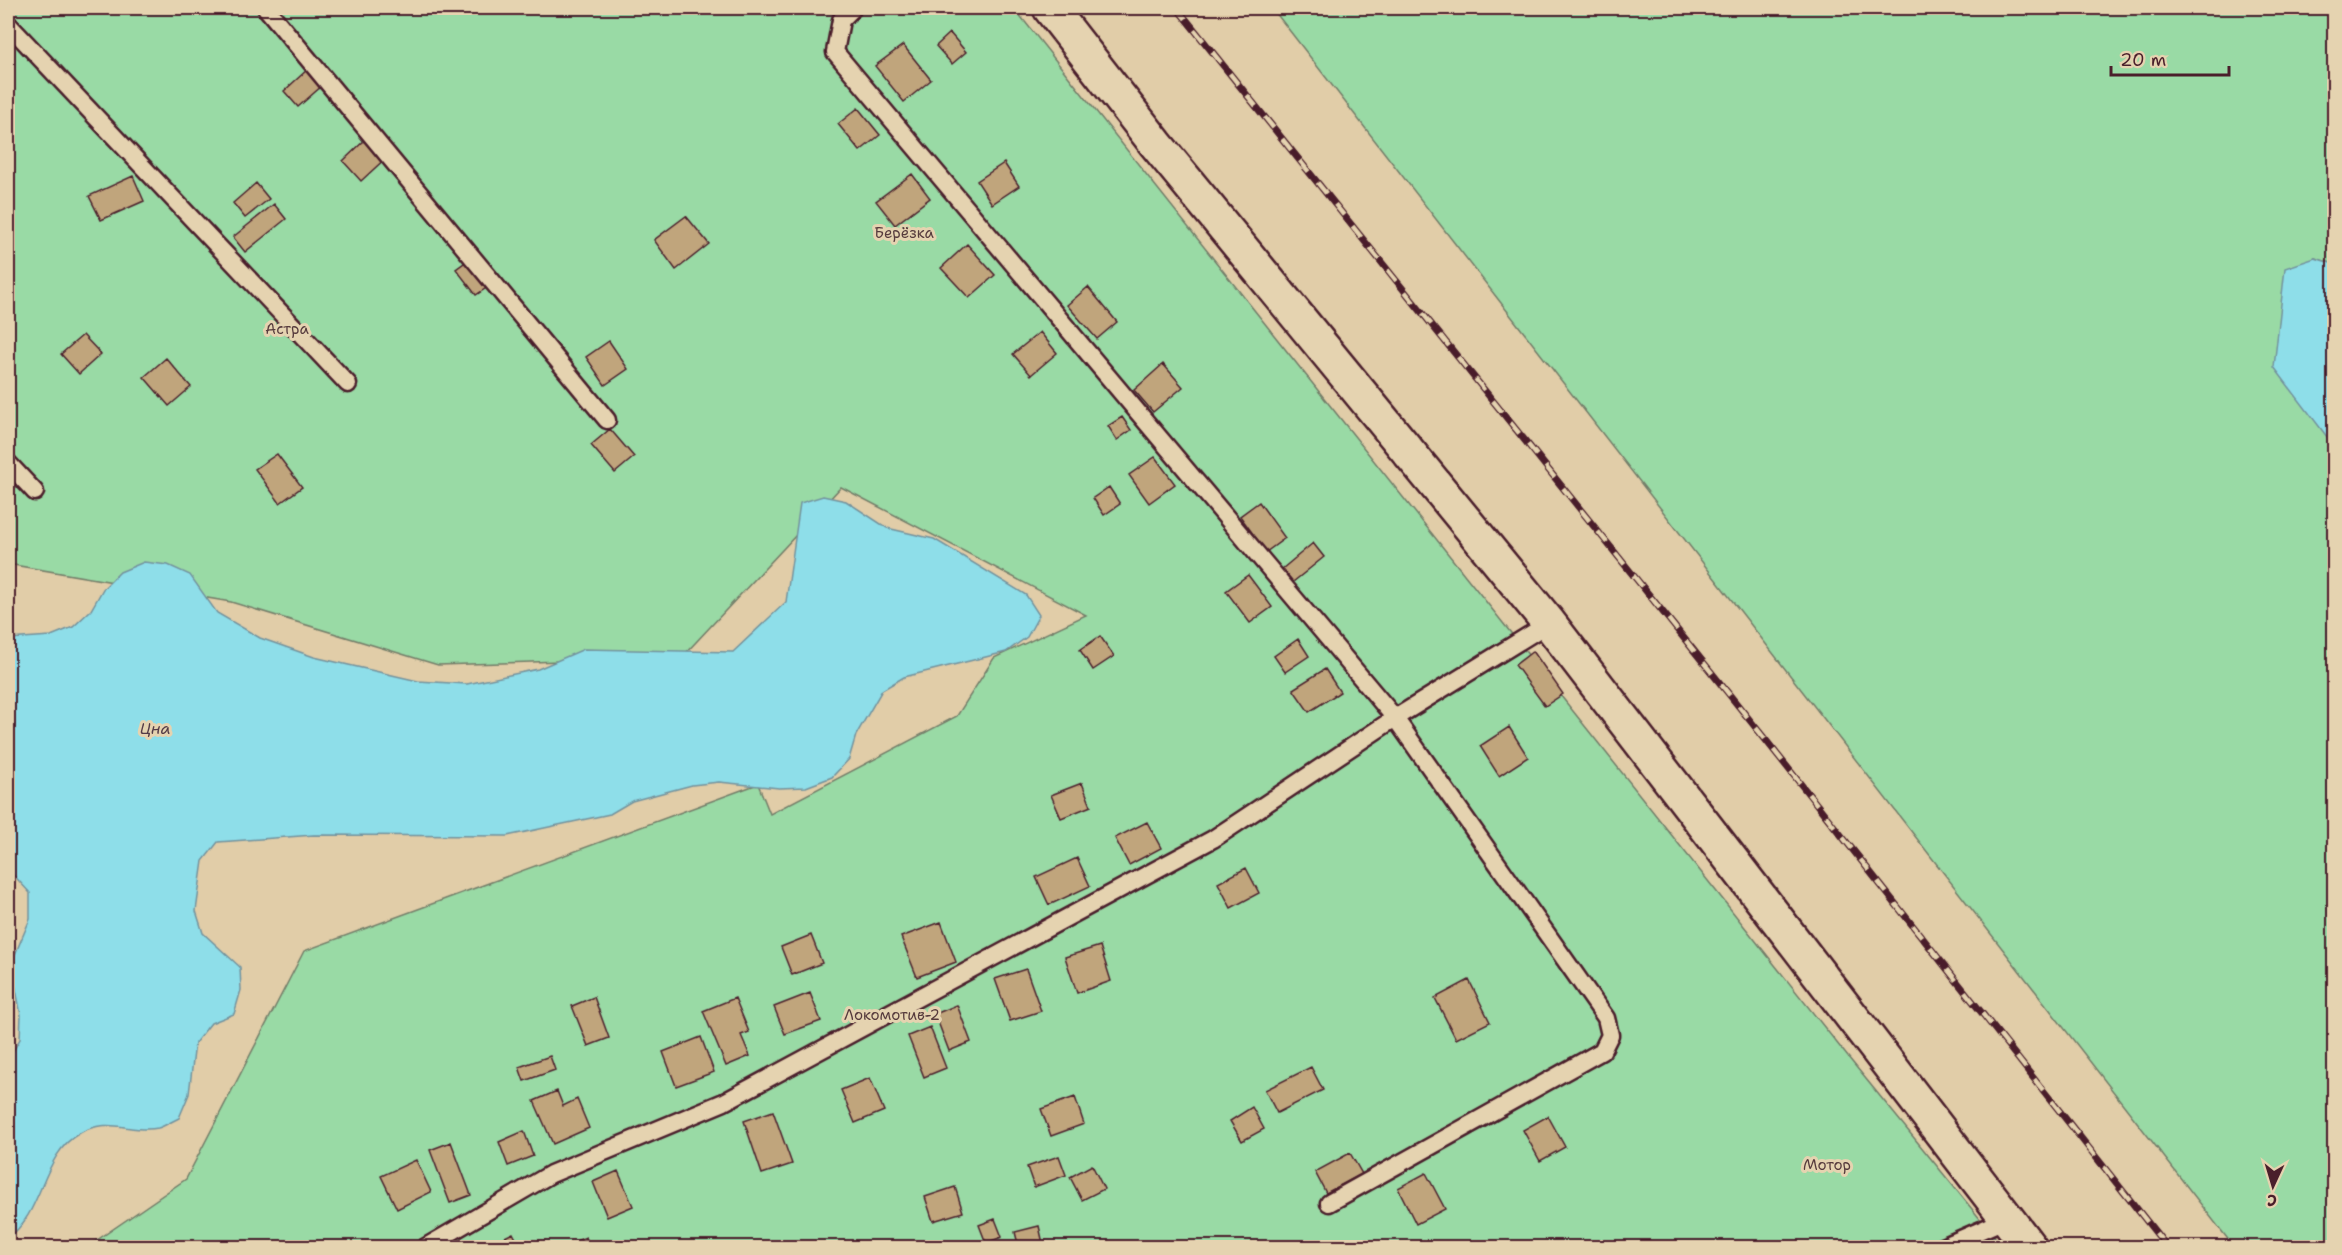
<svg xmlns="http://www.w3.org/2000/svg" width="2342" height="1255" viewBox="0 0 2342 1255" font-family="'Shantell Sans',sans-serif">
<rect width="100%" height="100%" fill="#e1cda8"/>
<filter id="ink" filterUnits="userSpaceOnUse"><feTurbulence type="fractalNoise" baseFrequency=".0167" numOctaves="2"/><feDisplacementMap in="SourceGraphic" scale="12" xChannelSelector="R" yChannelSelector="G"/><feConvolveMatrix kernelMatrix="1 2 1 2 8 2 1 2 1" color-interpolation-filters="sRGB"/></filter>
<g filter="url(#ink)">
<!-- green -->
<path fill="#99daa5" stroke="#727c68" stroke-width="1.5" d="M8,8H1014L1848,1057L2003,1247H87L186,1179L304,951L758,784L770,814L957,716L994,658L1086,615L841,487L682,657L438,665L231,602L8,564Z
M1272,8H2334V264L2315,258L2314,418L2334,446V1247H2234Z"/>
<!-- water -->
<path fill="#8edee9" stroke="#73929d" stroke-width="1.5" d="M2315,258L2334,264V446L2274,367L2285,268Z
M823,496L846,501L887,528L934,539L1026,595L1039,615L1027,637L1006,652L904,677L882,690L856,735L849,759L832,777L806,787L779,788L719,782L692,785L632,801L610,814L507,836L314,835L218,842L203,861L196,911L203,933L240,967L241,990L234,1014L211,1023L195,1043L189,1094L179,1118C172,1121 165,1126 158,1128C132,1134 109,1116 80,1133C41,1154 44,1212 8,1238V1060L20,1039L21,1015L11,964L30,919V893L8,869V639L51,636L73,627L91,610L103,589L120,572L144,562L168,565L190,575L217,613L260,638L314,657L418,681L467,684L538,669L584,649L733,652L786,602L800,503Z"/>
<!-- building -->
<path fill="#c0a57c" stroke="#4a1f2b" stroke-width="1.5" d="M950,33L966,52L952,64L936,46Z
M903,45L931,80L904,102L875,66Z
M308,69L323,85L298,107L284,91Z
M858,108L880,135L860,151L838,124Z
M369,136L388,156L361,181L343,161Z
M1004,163L1019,186L992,204L977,181Z
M912,174L930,198L895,225L876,201Z
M133,176L144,201L101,220L89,196Z
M256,183L269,199L245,218L233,203Z
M274,204L286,219L245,252L233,237Z
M686,216L709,244L676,270L654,240Z
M967,244L995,275L969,298L941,268Z
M475,255L495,282L476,295L456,269Z
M1088,287L1117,322L1097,339L1067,305Z
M1040,332L1057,353L1031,375L1013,354Z
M83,335L101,354L79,374L61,354Z
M609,341L628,369L605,385L586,357Z
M166,358L191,387L169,406L144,377Z
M1163,364L1183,387L1153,412L1134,390Z
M1122,417L1131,430L1117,440L1108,426Z
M610,429L634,457L615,473L591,445Z
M277,454L302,487L280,503L255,469Z
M1155,457L1175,484L1149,503L1129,475Z
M1109,487L1120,504L1104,515L1093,498Z
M1259,502L1285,538L1266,552L1240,516Z
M1313,543L1324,557L1293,582L1282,569Z
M1248,575L1272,607L1250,623L1226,591Z
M1100,636L1114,656L1093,670L1080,650Z
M1298,639L1309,656L1285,672L1274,656Z
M1533,651L1563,694L1545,706L1515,665Z
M1325,669L1340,692L1309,712L1293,689Z
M1509,727L1528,757L1499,776L1480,746Z
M1082,783L1091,806L1061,818L1051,795Z
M1147,822L1161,848L1129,865L1115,838Z
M1077,858L1090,886L1049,905L1036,877Z
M1246,868L1259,893L1231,908L1218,883Z
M941,922L956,962L917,977L901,937Z
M811,935L822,963L792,975L781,947Z
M1100,946L1111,981L1077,993L1065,957Z
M1026,969L1041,1011L1010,1021L995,979Z
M1469,980L1490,1022L1456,1039L1435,998Z
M810,993L821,1021L785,1034L774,1007Z
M594,997L609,1038L588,1046L572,1006Z
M735,998L749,1032L741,1035L750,1056L726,1066L703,1011Z
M957,1005L971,1042L949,1051L935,1014Z
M930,1027L946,1068L924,1077L908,1036Z
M701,1037L714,1072L676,1086L663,1052Z
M550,1056L555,1070L524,1081L519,1067Z
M1311,1067L1323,1090L1277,1113L1265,1090Z
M870,1078L884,1111L855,1123L841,1090Z
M557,1091L563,1106L577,1099L589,1128L553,1144L534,1101Z
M1075,1097L1084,1124L1051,1136L1041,1109Z
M1252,1107L1264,1129L1242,1141L1230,1121Z
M773,1111L792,1164L762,1174L744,1121Z
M1548,1116L1565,1147L1540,1161L1523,1130Z
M524,1131L533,1156L508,1166L499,1142Z
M451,1142L471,1195L450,1203L430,1150Z
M1350,1153L1362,1174L1326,1193L1315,1172Z
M1059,1156L1066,1175L1034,1187L1027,1167Z
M416,1160L431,1192L397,1209L381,1176Z
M1092,1165L1104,1189L1082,1200L1070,1177Z
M618,1171L633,1206L607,1217L593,1182Z
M1426,1173L1445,1209L1416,1224L1398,1188Z
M955,1187L963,1212L933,1221L925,1197Z
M995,1219L1002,1237L986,1243L979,1225Z
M1039,1226L1044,1248H1019L1015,1232Z
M513,1233L521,1248H482Z
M586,1237L590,1248H559Z"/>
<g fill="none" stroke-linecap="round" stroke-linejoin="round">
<defs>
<path id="lane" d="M266,8L607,420
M853,8L841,20L835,52L1395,718L1606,1018L1610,1035L1602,1051L1329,1203
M8,24L348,384
M8,463L35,492
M424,1248L551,1174L724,1102L1213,839L1395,718L1549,623
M1940,1248L2009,1218"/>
<path id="secondary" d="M1050,8L1156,144L1549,623L2030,1248"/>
</defs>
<!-- lane casing -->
<use href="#lane" stroke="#4a1f2b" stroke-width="21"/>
<!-- secondary casing -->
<use href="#secondary" stroke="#4a1f2b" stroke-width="38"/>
<!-- lane -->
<use href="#lane" stroke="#e5d3b0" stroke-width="16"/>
<!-- secondary -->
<use href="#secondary" stroke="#e5d3b0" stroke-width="33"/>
<defs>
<path id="rail" d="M1177,8L1765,739L2168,1248"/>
</defs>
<!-- rail casing -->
<use href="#rail" stroke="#4a1f2b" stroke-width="7"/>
<!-- rail -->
<use href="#rail" stroke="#e5d3b0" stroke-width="4.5" stroke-dasharray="14" stroke-linecap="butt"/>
</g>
</g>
<g text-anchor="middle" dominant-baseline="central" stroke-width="6" stroke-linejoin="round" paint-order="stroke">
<!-- park labels -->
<g font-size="15" fill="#563b3d" stroke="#e5d3b0">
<text x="904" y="233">Берёзка</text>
<text x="287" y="329">Астра</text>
<text x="892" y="1015">Локомотив-2</text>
<text x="1827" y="1165">Мотор</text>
</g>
<!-- water labels -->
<g font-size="16" font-style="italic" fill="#543c48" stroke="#e5d3b0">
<text x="155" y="728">Цна</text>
</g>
</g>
<!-- margin -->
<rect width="2342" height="1255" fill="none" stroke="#e5d3b0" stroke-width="30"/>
<rect x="15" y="15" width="2312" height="1225" fill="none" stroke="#4a1f2b" stroke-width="2" filter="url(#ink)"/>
<!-- north arrow -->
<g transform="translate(2273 1186) rotate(184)" stroke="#e5d3b0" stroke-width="4.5" paint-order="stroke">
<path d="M0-4.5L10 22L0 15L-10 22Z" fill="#4a1f2b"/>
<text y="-9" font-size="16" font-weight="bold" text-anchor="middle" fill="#4a1f2b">С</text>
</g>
<!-- scale -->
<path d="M2111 66v9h118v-9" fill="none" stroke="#4a1f2b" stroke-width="3"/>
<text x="2120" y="66" font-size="18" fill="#4a1f2b" stroke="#e5d3b0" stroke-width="4.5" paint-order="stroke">20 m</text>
</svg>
